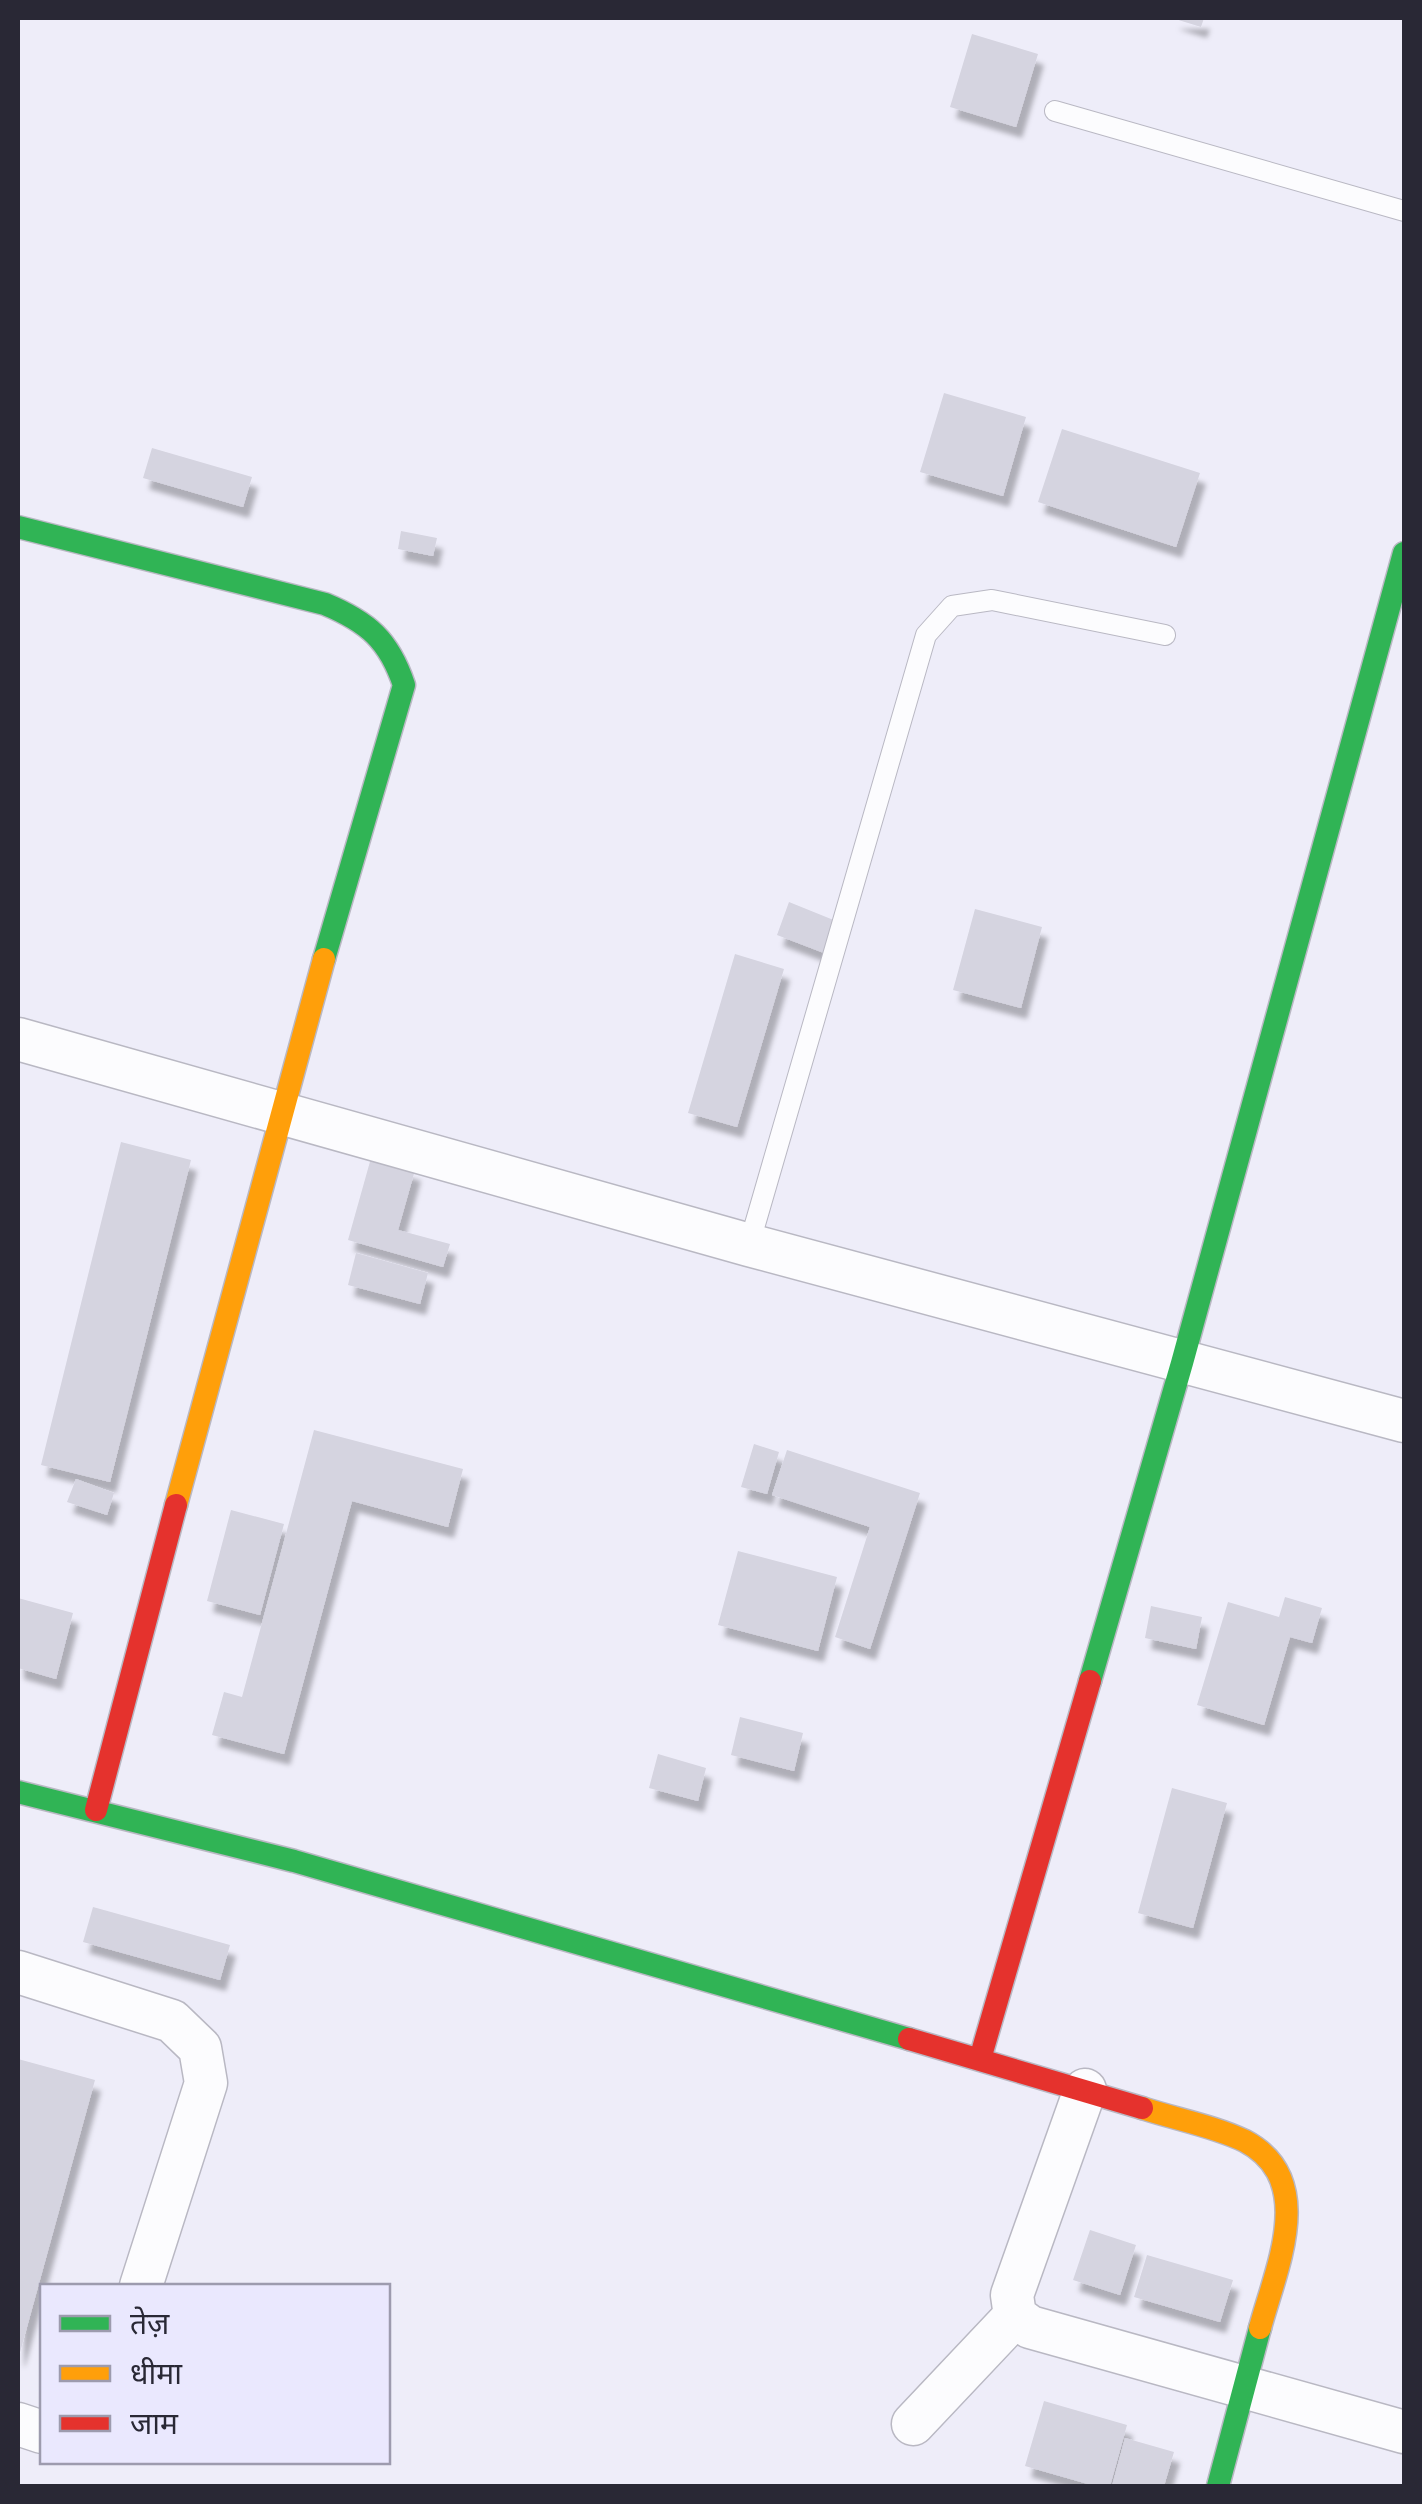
<svg xmlns="http://www.w3.org/2000/svg" width="1422" height="2504" viewBox="0 0 1422 2504" font-family="Ubuntu,'Noto Sans Devanagari',sans-serif">
<defs>
<filter id="shadow"><feDropShadow dx="6" dy="11" stdDeviation="2.5" flood-color="#0004"/></filter>
</defs>
<rect width="100%" height="100%" fill="#eeedf9"/>
<!-- building -->
<path fill="#d5d4e0" filter="url(#shadow)" d="M1172,18H1204L1201,27Z
M972,34L1038,54L1016,127L950,107Z
M944,393L1026,417L1003,496L920,472Z
M1062,429L1200,473L1176,547L1038,502Z
M152,448L252,477L243,507L143,478Z
M401,531L437,538L433,556L398,549Z
M789,902L836,921L824,953L777,935Z
M975,909L1042,927L1021,1008L953,990Z
M735,954L784,969L737,1127L688,1113Z
M121,1142L191,1160L110,1482L41,1465Z
M371,1158L415,1170L398,1230L450,1244L443,1267L348,1240Z
M356,1253L428,1273L420,1304L348,1285Z
M314,1430L463,1469L448,1527L352,1501L284,1754L212,1735L224,1692L242,1697Z
M754,1444L779,1452L767,1494L741,1487Z
M787,1450L920,1493L870,1649L835,1637L870,1527L772,1495Z
M76,1479L114,1493L107,1515L67,1502Z
M231,1510L284,1524L260,1615L207,1601Z
M738,1551L837,1577L818,1651L718,1625Z
M1285,1597L1322,1608L1312,1643L1290,1637L1264,1725L1197,1705L1228,1602L1279,1617Z
M18,1598L73,1613L56,1679L18,1668Z
M1151,1606L1202,1617L1196,1649L1145,1638Z
M740,1717L803,1733L794,1771L731,1755Z
M658,1754L706,1768L698,1801L649,1788Z
M1172,1788L1227,1803L1193,1928L1138,1913Z
M93,1907L230,1945L220,1980L83,1942Z
M18,2059L95,2080L19,2356H18Z
M1090,2230L1136,2245L1120,2295L1073,2280Z
M1147,2255L1233,2280L1220,2322L1134,2297Z
M1044,2401L1127,2425L1110,2486H1095L1025,2466Z
M1125,2438L1174,2452L1164,2486H1112Z"/>
<g fill="none" stroke-linecap="round" stroke-linejoin="round">
<defs>
<path id="lane" d="M1055,111L1404,211
M749,1245L926,635L952,606L992,600L1165,635"/>
<path id="street" d="M18,1039L749,1245L1404,1421
M18,1972L172,2021L200,2048L206,2083L141,2286
M1085,2090L1012,2295L1015,2316L1030,2327L1404,2432
M18,2424L42,2432
M913,2424L1015,2316"/>
<path id="fast" d="M18,527L325,604C368,622 389,640 404,685L324,959
M1090,1681L1182,1363L1404,553
M18,1792L294,1861L909,2039
M1218,2486L1260,2328"/>
<path id="slow" d="M176,1505L324,959
M1142,2108C1175,2119 1214,2126 1245,2141C1318,2180 1276,2268 1260,2328"/>
<path id="jam" d="M96,1810L176,1505
M909,2039L1142,2108
M980,2059L1090,1681"/>
</defs>
<!-- lane casing -->
<use href="#lane" stroke="#b9b8c3" stroke-width="22"/>
<!-- street casing -->
<use href="#street" stroke="#b9b8c3" stroke-width="45"/>
<!-- fast casing -->
<use href="#fast" stroke="#b9b8c3" stroke-width="25"/>
<!-- slow casing -->
<use href="#slow" stroke="#b9b8c3" stroke-width="25"/>
<!-- jam casing -->
<use href="#jam" stroke="#b9b8c3" stroke-width="25"/>
<!-- lane -->
<use href="#lane" stroke="#fcfcfe" stroke-width="20"/>
<!-- street -->
<use href="#street" stroke="#fcfcfe" stroke-width="42"/>
<!-- fast -->
<use href="#fast" stroke="#30b455" stroke-width="22"/>
<!-- slow -->
<use href="#slow" stroke="#ff9f0a" stroke-width="22"/>
<!-- jam -->
<use href="#jam" stroke="#e5322d" stroke-width="22"/>
</g>
<!-- border -->
<rect width="1422" height="2504" fill="none" stroke="#292835" stroke-width="40"/>
<!-- legend -->
<rect x="40" y="2284" width="350" height="180" fill="#eae8fe" stroke="#9d9bae" stroke-width="2.5"/>
<rect x="60" y="2316" width="50" height="15" fill="#30b455" stroke="#9d9bae" stroke-width="2.5"/>
<text x="130" y="2334" font-size="30" fill="#292835">तेज़</text>
<rect x="60" y="2366" width="50" height="15" fill="#ff9f0a" stroke="#9d9bae" stroke-width="2.5"/>
<text x="130" y="2384" font-size="30" fill="#292835">धीमा</text>
<rect x="60" y="2416" width="50" height="15" fill="#e5322d" stroke="#9d9bae" stroke-width="2.5"/>
<text x="130" y="2434" font-size="30" fill="#292835">जाम</text>
</svg>
